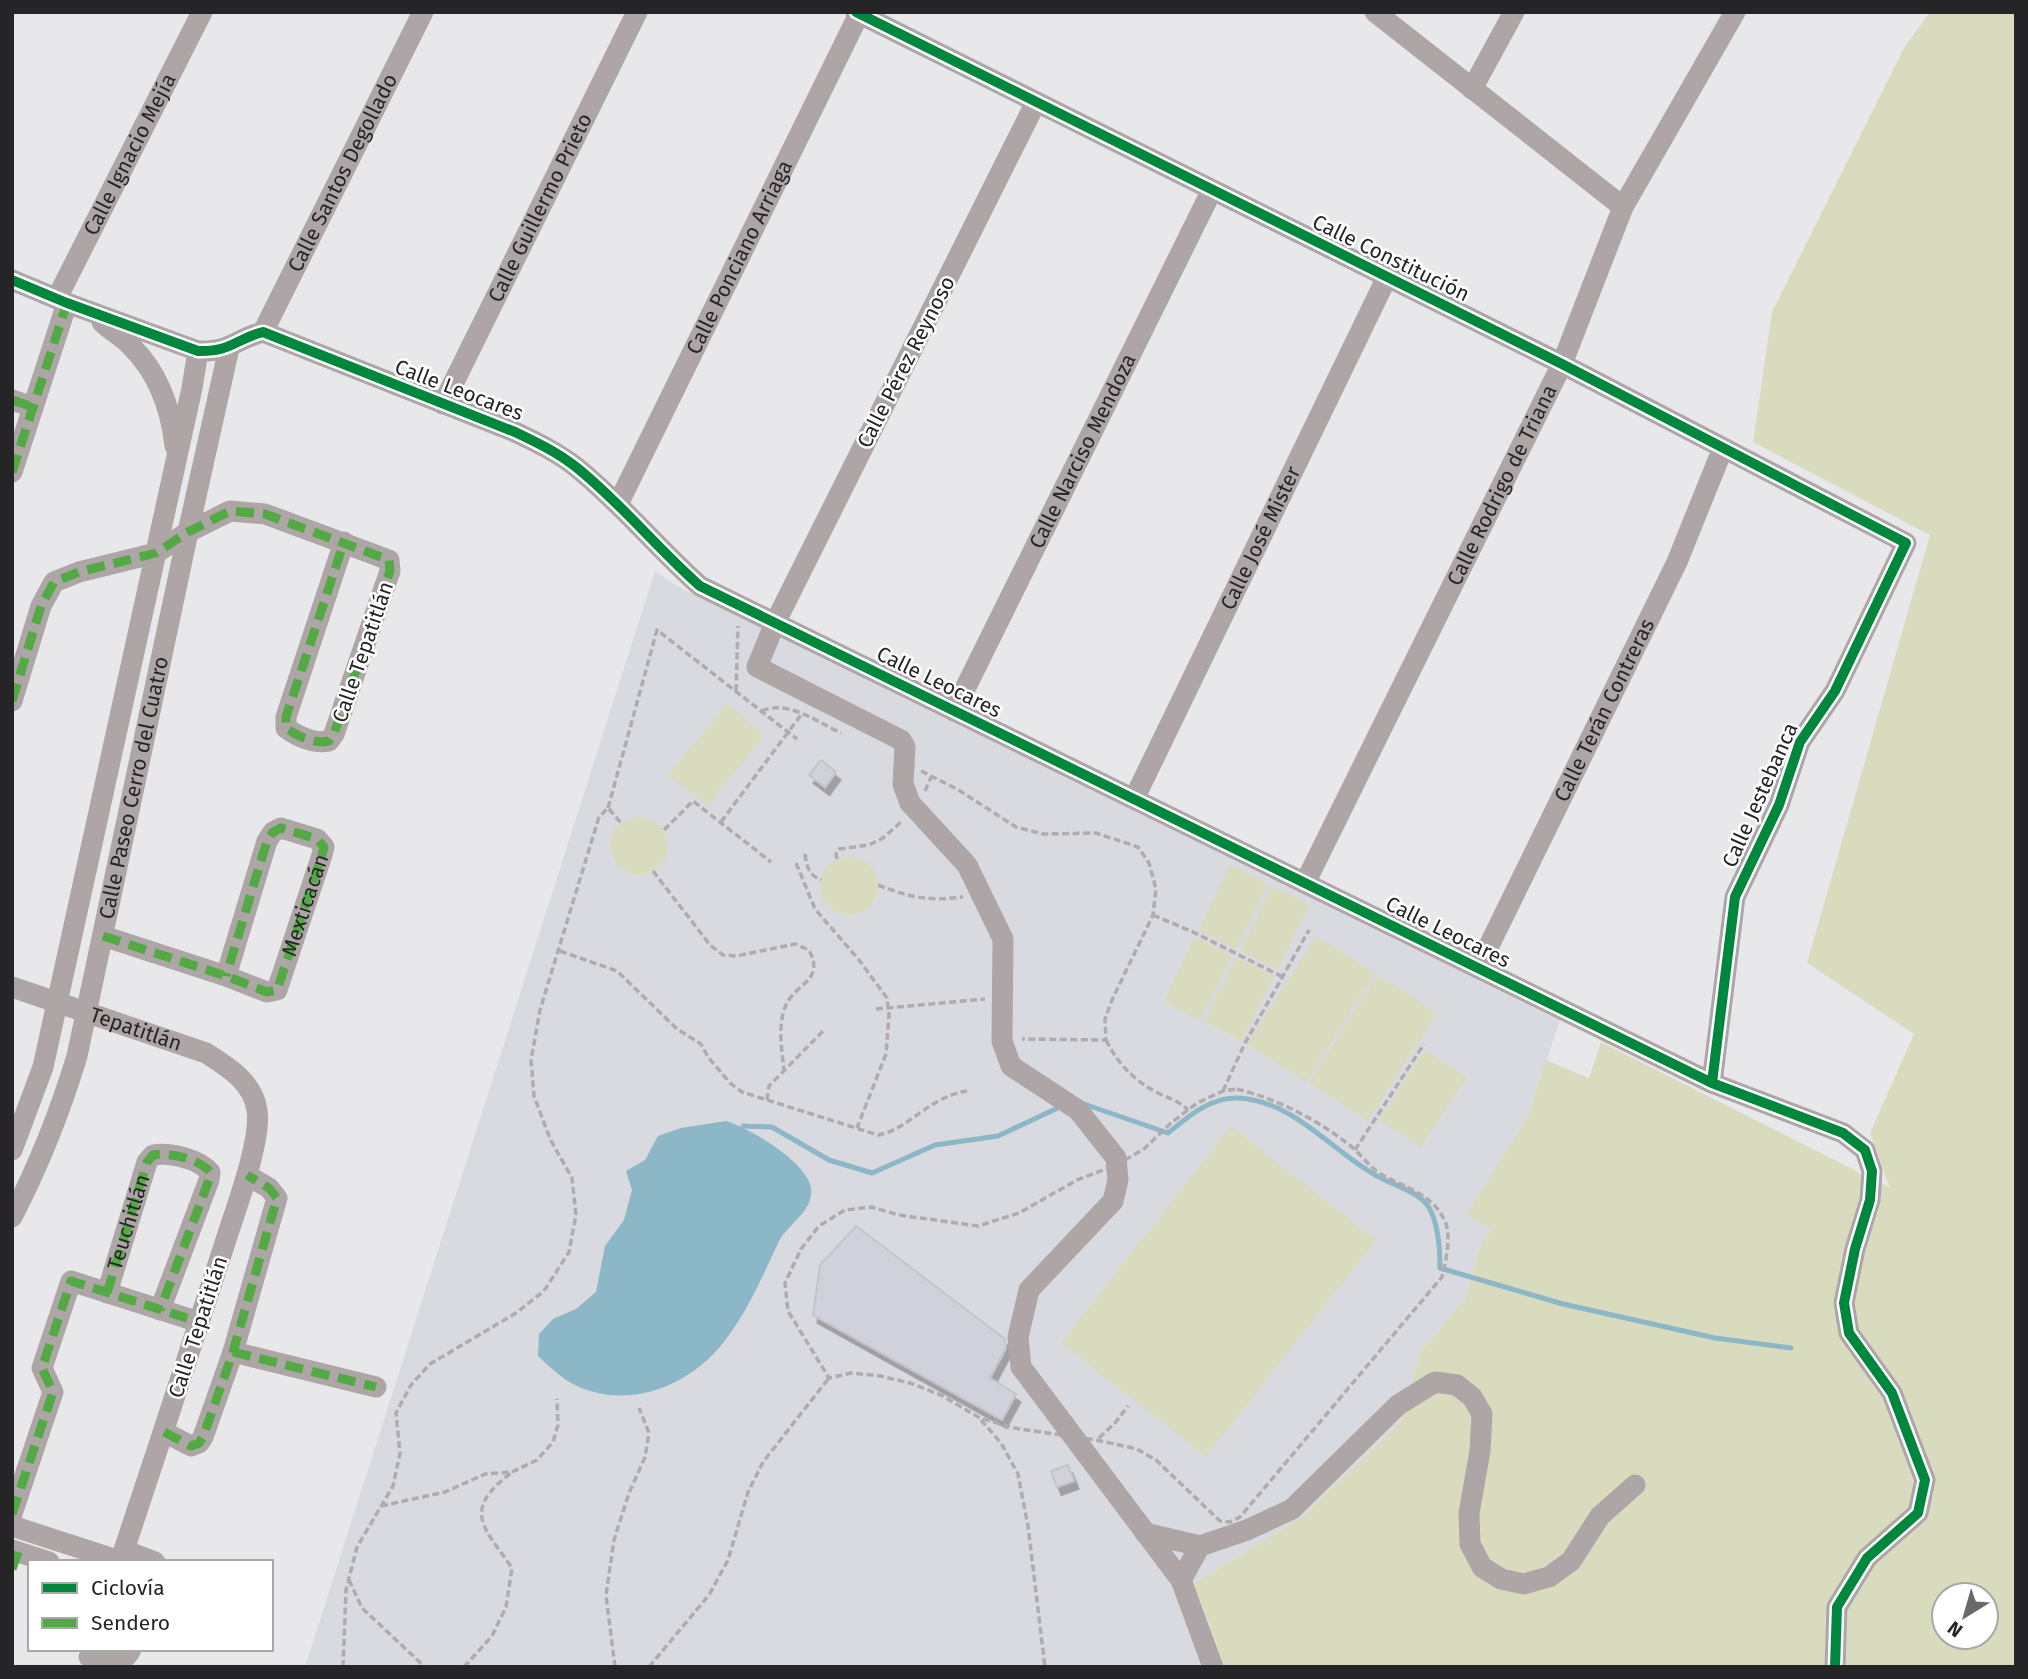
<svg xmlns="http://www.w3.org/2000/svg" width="2028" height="1679" viewBox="0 0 2028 1679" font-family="'Fira Sans',sans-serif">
	<defs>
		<filter id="shadow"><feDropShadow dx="4.5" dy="8" stdDeviation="0" flood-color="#0004"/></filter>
	</defs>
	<rect width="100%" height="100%" fill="#e8e8ea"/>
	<!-- built -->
	<path fill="#d9d9e0" d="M655,571L677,586L1560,1020L1527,1118L1467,1215L1494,1230L1481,1243L1465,1299L1420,1352L1402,1420L1303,1516L1192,1585L1225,1667H305Z"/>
	<!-- green -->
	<path fill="#d9dbbf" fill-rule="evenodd" d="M1930,12H2016V1667H1225L1201,1602L1192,1585L1303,1516L1402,1420L1420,1352L1465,1299L1481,1243L1493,1230L1466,1215L1527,1118L1546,1060L1589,1078L1601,1042L1890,1188L1870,1133L1914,1034L1807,963L1930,535L1753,442L1772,312L1904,48ZM1944,1595H1986V1637H1944Z
		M727,704L765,735L707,806L668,775Z
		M610 846a29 29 0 1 1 58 0a29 29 0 1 1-58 0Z
		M820 886a29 29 0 1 1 58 0a29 29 0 1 1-58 0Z
		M1230,865L1268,884L1236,949L1198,931Z
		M1272,886L1310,904L1277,970L1240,951Z
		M1316,936L1375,973L1306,1082L1247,1044Z
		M1195,937L1232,955L1200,1021L1163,1002Z
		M1236,957L1274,976L1242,1041L1204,1022Z
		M1378,975L1437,1013L1368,1121L1309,1083Z
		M1425,1050L1467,1077L1421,1147L1379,1120Z
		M1231,1126L1376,1240L1206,1457L1061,1343Z"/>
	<!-- water -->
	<path fill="#8bb7c6" d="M726,1121C750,1128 807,1162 811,1188C814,1211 789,1223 779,1241C764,1273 750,1306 729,1335C693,1387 623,1415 566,1380C556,1373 547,1364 538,1356L539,1334L553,1319L576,1309L596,1292L605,1246L624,1220L632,1190L626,1171L645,1160L658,1136L681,1128Z"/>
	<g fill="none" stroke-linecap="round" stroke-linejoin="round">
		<!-- stream -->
		<path stroke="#8bb7c6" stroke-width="5" d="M1081,1103L1168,1133C1188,1117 1210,1097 1238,1098C1295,1101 1331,1151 1377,1176C1391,1184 1419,1192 1428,1206C1439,1223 1440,1249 1440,1268L1563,1304L1715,1338L1791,1348
			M743,1126L772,1127L829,1160L872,1173L935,1145L998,1136L1062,1106"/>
	</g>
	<!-- building -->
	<path fill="#d0d1db" stroke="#c5c5c7" stroke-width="2" filter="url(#shadow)" d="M821,760L836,772L825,787L809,775Z
		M856,1226L1005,1339L1006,1348L990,1378L1016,1394L1002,1420L813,1315L820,1265Z
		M1068,1465L1074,1481L1057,1487L1051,1471Z"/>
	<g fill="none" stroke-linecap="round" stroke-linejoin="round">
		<!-- path -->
		<path stroke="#b0abac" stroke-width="3.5" stroke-dasharray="7 3.5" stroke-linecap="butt" d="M736,691L738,626
			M762,711C787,699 819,723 841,733
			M921,771L957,789L1016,827L1043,834L1096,833L1138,847L1149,863L1156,889L1153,915L1112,1000L1105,1019L1106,1040L1022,1039
			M925,791L931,777
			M608,808L657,630L797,739
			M721,822L801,715
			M664,830L693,801L771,862
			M805,854C807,867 808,874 821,880
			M837,859L836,854L839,849L869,845L883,838L901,822
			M796,863L815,909L859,960L887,998L889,1015L886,1054L857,1128
			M653,871L710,945L723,955L736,956L795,944L809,950C826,983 793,982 784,1010C778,1030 782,1051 784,1071
			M878,885C912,898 927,901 963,897
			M1153,915L1193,932L1283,977
			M560,951L617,971L677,1029L701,1044L708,1057L730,1083L742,1092L878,1135C910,1129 928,1097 967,1091
			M876,1009L985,999
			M1106,1040C1118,1064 1135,1082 1160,1094C1171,1099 1179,1101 1188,1110
			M1237,1089C1280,1100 1318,1120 1352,1147C1361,1155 1369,1166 1379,1173C1403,1187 1430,1192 1444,1219C1452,1234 1446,1261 1442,1277L1240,1517L1230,1522L1220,1521L1156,1460L1137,1449L1096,1440L1014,1428L980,1418L941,1395L910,1383L880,1376L851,1373L829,1378L788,1311L785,1283L801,1249L819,1226L845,1210L871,1207L899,1215L978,1226L1019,1213L1077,1180L1116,1165L1144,1149L1171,1123L1197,1103L1223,1091Z
			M1223,1091L1245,1043L1309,930
			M767,1100L769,1086L823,1031
			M1355,1150L1424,1044
			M981,1420L1001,1443L1018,1474L1028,1526L1045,1667
			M1099,1438L1115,1423L1128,1406
			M381,1506L445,1492L485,1474L512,1472L537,1460L553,1442L558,1425L557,1399
			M349,1580L362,1608L425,1667
			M343,1667L346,1590L357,1547L393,1486L400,1453L396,1413L411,1385L430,1364L516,1313L544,1291L569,1252L576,1215L572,1178L550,1139L534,1096L531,1060L540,1010L599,817L608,808L621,823
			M464,1667L492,1636L506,1607L512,1568C484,1527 461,1511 511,1473
			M615,1667L606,1595L614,1540L629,1493L645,1457L649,1433L639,1408
			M649,1667L709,1595L728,1560L748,1492L763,1462L829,1378"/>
		<!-- minor -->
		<g stroke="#aea6a6" stroke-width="21">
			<path d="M856,12L1562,364L1906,543L1835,691L1800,742L1779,805L1735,897L1712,1083"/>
			<path d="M1375,12L1623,207"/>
			<path d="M1472,89L1514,12"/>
			<path d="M1036,102L775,623L757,667L901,740L905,747L903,784L910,803L967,865L1003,939L1002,1041L1011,1066L1078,1110L1116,1158L1118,1180L1113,1201L1029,1290L1018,1337L1021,1367L1181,1580L1213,1667"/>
			<path d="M12,280L67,303L198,351C232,352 235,339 263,332L515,432C536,442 557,452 576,467C621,503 657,548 700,586L1712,1083L1843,1133L1865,1150L1872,1171L1870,1200L1855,1249L1844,1303L1849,1333L1892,1393L1925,1480L1918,1513L1867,1558L1837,1607L1835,1667"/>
			<path id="s1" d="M57,298L202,12"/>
			<path d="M102,322C111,331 123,337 132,347C159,374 171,410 175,446"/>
			<path id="s2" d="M263,332L423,12"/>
			<path d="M12,400L33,407"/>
			<path id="s3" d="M443,404L637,12"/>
			<path d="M12,472L67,303"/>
			<path id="s4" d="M618,504L860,12"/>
			<path d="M12,701L41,606L54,582L79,572L156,553L188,532L230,511L265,514L389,560L390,571L334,734L329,741C315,744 298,737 286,728V717L344,542"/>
			<path id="s5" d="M954,711L1212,190"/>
			<path id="s6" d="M1134,799L1387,277"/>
			<path id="s7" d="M1305,883L1562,364L1623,207L1735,12"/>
			<path id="s8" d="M103,936L226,976L267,992L277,990L322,855L324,847L317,839L281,828L273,832L267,841L226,976"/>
			<path id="s9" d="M1478,968L1677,562L1723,448"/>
			<path id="s10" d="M12,987L206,1053C228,1067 253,1082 257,1110C262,1142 233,1216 223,1249C189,1353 155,1458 120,1562"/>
			<path d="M12,1150L43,1067L192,388L198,351"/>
			<path id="s11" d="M12,1217C39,1165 60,1112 77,1056L188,532L229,348"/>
			<path id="s12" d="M107,1293L147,1162L153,1155C170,1152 199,1159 210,1172L209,1180L160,1310"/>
			<path d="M233,1352L376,1387"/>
			<path d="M164,1432L191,1446L199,1443L203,1437L233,1352L277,1198L269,1188L247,1175"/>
			<path d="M12,1514L53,1392L42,1368L71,1281L199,1322"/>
			<path d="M12,1526L120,1561L134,1554L155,1562"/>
			<path d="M1145,1533L1200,1546L1181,1580"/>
			<path d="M1200,1546L1247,1530L1292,1509L1398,1405L1435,1382L1457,1385L1472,1397L1482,1414L1480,1451L1469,1513L1470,1544L1482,1567L1501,1579L1524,1584L1549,1577L1571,1561L1600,1516L1635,1485"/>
			<path d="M12,1550L49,1562"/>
			<path d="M89,1657C105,1660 123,1668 131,1649"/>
		</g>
		<!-- quiet -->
		<path stroke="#53aa44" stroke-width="9" stroke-dasharray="18 9" stroke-linecap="butt" d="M12,400L33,407
			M12,472L67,303
			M12,701L41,606L54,582L79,572L156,553L188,532L230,511L265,514L389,560L390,571L334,734L329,741C315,744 298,737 286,728V717L344,542
			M103,936L226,976L267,992L277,990L322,855L324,847L317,839L281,828L273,832L267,841L226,976
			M107,1293L147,1162L153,1155C170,1152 199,1159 210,1172L209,1180L160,1310
			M233,1352L376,1387
			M164,1432L191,1446L199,1443L203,1437L233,1352L277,1198L269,1188L247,1175
			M12,1514L53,1392L42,1368L71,1281L199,1322
			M12,1569L18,1552"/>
		<defs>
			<path id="cycleway" d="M856,12L1562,364L1906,543L1835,691L1800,742L1779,805L1735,897L1712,1083
				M12,280L67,303L198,351C232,352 235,339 263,332L515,432C536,442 557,452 576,467C621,503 657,548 700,586L1712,1083L1843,1133L1865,1150L1872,1171L1870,1200L1855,1249L1844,1303L1849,1333L1892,1393L1925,1480L1918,1513L1867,1558L1837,1607L1835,1667"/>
		</defs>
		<!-- cycleway casing -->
		<use href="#cycleway" stroke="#fff" stroke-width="15"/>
		<!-- cycleway -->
		<use href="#cycleway" stroke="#00873e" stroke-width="10"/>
	</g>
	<g text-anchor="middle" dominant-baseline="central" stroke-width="5" stroke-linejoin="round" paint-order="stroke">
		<!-- street labels -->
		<g font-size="21" fill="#252527" stroke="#fff">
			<text stroke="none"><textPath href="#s1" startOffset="161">Calle Ignacio Mejía</textPath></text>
			<text stroke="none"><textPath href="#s2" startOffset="178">Calle Santos Degollado</textPath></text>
			<text stroke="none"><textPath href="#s3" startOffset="219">Calle Guillermo Prieto</textPath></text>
			<text stroke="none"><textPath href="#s4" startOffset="275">Calle Ponciano Arriaga</textPath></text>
			<text transform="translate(1391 258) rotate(26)">Calle Constitución</text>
			<text transform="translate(906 362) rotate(-63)">Calle Pérez Reynoso</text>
			<text transform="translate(459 390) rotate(21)">Calle Leocares</text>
			<text stroke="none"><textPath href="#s5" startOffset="290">Calle Narciso Mendoza</textPath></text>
			<text stroke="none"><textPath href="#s7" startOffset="444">Calle Rodrigo de Triana</textPath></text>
			<text stroke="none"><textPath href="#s6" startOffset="290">Calle José Mister</textPath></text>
			<text transform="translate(363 652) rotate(-71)">Calle Tepatitlán</text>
			<text transform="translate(939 682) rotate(26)">Calle Leocares</text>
			<text stroke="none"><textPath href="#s9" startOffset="287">Calle Terán Contreras</textPath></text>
			<text stroke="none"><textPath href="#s11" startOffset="448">Calle Paseo Cerro del Cuatro</textPath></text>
			<text transform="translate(1760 795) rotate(-66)">Calle Jestebanca</text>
			<text stroke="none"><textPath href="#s8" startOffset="273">Mexticacán</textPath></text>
			<text transform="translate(1448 932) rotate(26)">Calle Leocares</text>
			<text stroke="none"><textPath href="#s10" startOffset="131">Tepatitlán</textPath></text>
			<text stroke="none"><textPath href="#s12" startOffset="74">Teuchitlán</textPath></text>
			<text transform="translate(198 1327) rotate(-72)">Calle Tepatitlán</text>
		</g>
	</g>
	<!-- border -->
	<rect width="2028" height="1679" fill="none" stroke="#252527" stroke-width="28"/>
	<!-- legend -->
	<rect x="28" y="1560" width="245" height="91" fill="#ffffff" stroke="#a8a8a9" stroke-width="2"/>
	<rect x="42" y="1583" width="35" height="10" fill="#00873e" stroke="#a8a8a9" stroke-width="2"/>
	<text x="91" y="1595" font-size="21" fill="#252527">Ciclovía</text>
	<rect x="42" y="1618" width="35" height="10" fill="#53aa44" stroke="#a8a8a9" stroke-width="2"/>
	<text x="91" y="1630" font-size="21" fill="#252527">Sendero</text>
	<!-- north arrow -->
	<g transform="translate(1965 1616) rotate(217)"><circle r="33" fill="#ffffff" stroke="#a8a8a9" stroke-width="2"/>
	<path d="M0-5L12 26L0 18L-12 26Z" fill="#69696b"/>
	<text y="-10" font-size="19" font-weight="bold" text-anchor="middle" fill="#252527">N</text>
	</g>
</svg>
